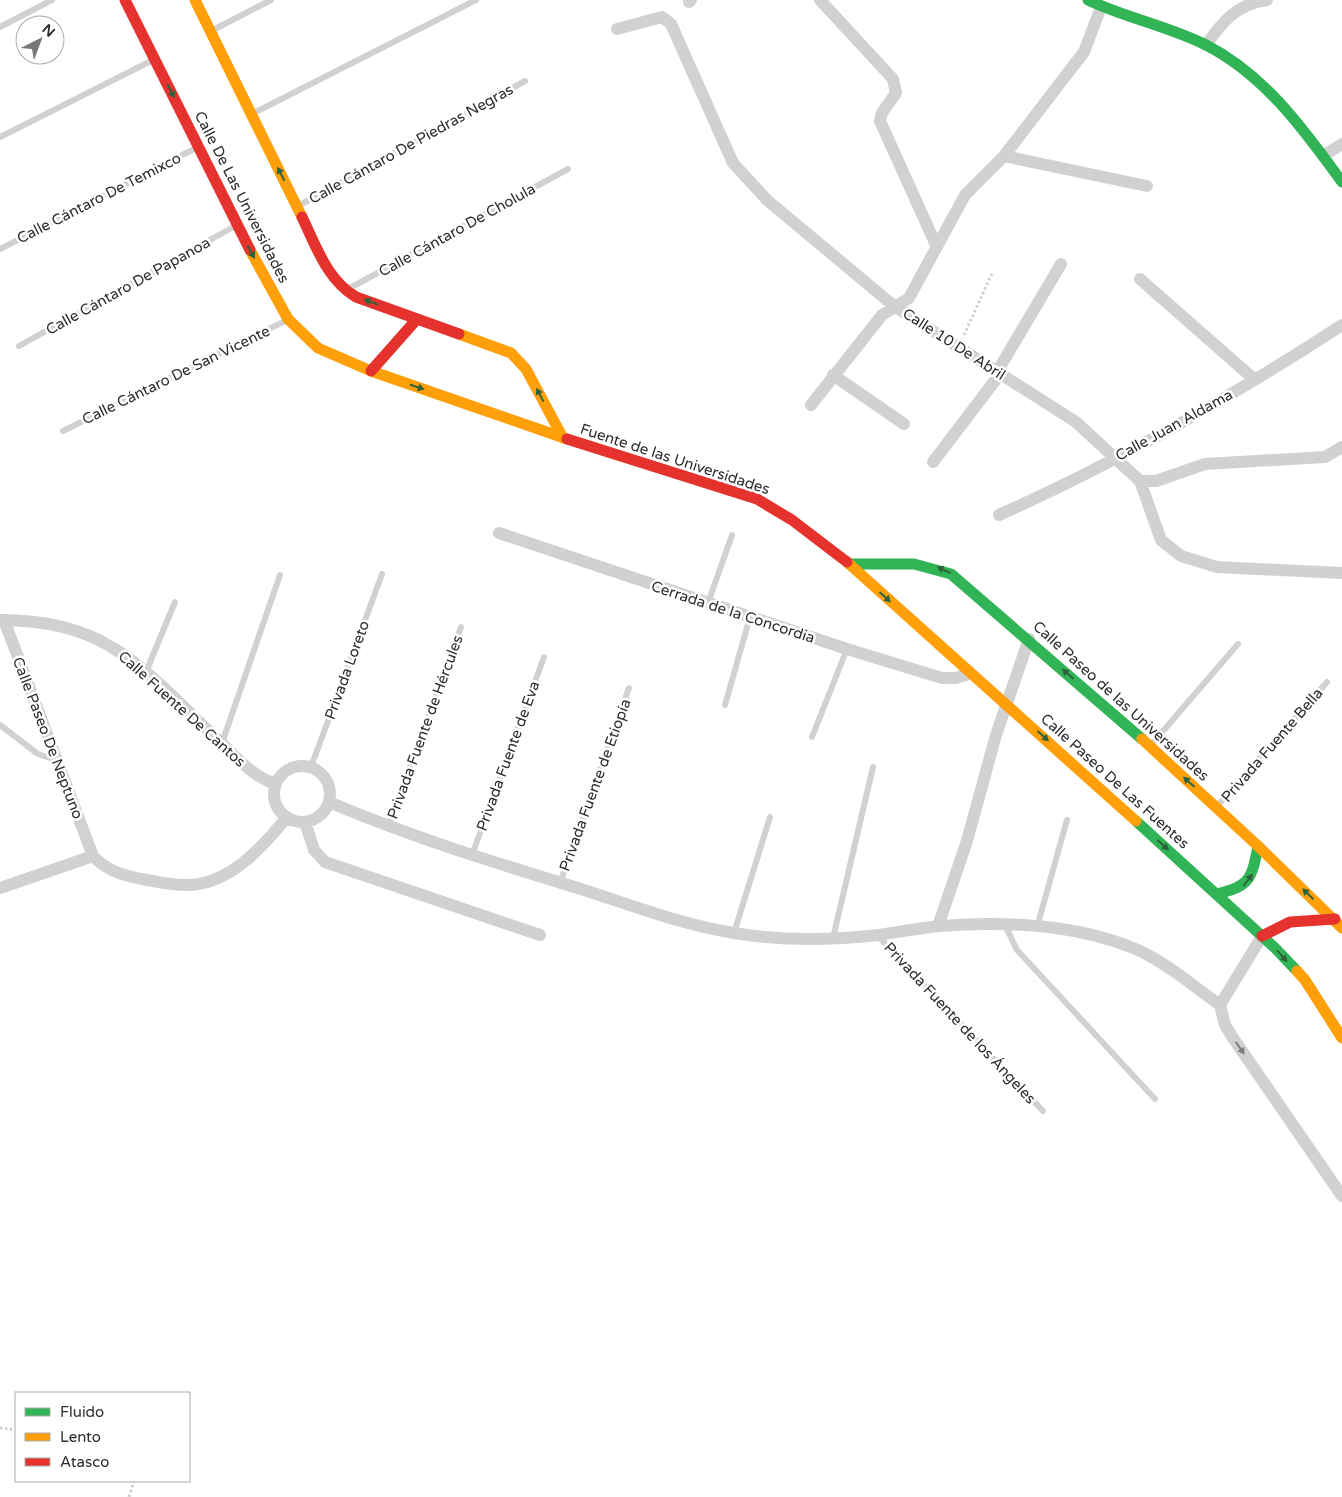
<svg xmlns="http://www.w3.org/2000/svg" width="1342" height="1497" viewBox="0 0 1342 1497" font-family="'Varela Round',sans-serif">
	<rect width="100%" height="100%" fill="#fff"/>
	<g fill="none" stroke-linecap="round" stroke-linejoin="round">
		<!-- path -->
		<path stroke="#d1d1d1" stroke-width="3" stroke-dasharray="2.5 2.5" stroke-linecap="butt" d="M964,335L993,271
			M0,1428L16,1430
			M129,1497L134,1481"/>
		<!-- lane -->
		<path stroke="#d1d1d1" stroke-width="6" d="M0,27L52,0
			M211,31L271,0
			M252,114L476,0
			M0,137L153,60
			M298,206L525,81
			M0,249L196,148
			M348,289L568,169
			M19,346L235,226
			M63,431L287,320
			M708,603L732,535
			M146,672L175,602
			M725,705L750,617
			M0,725L38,754L56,760
			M812,737L847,649
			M222,743L280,575
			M1151,745L1238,644
			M311,767L382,574
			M1217,806L1327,682
			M388,827L461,627
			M472,855L544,657
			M560,883L629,688
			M1005,925L1017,950L1155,1099
			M1037,927L1067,820
			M734,933L770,817
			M878,936L1043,1111
			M833,938L873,767"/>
		<!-- street -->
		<path stroke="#d1d1d1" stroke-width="12" d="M820,0L893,79L896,93L882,113L880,121L936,245
			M689,2L691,0
			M617,29L662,17L671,24L733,163L767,200L894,306L1076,422L1140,481L1161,540L1181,556L1217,567L1342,573
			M1206,45C1223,21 1237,4 1267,0
			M1004,156L1147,186
			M1323,156L1342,144
			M1140,279L1255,380
			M997,372L1061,264
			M833,375L904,424
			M811,405L882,315L909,298L965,195L1004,156L1084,52L1101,7
			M933,462L1000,374
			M1140,481H1156L1205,464L1325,457L1342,447
			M999,515C1118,462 1233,396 1342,325
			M499,533L847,649L942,678H956L969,674
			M0,620C38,620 80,627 113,648C150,670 187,711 219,741C236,756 252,777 276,784
			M4,620L93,856C108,872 125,876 147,880C159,882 172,885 185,885C228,886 262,848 287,817
			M274 794a28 28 0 1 1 56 0a28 28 0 1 1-56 0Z
			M329,802C411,837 496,863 581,889C631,905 682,925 734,933C781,941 832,940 879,935C899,932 919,928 940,926C1004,921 1077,924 1138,950C1168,964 1193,986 1220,1005
			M305,822L314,850L325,862L540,935
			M0,888L93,856
			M938,926L967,841L996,735L1029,639
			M1262,936L1220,1005L1225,1025L1233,1038L1342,1196"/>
		<!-- fast -->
		<path stroke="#30b455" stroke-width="11" d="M1088,0C1126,18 1168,26 1206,45C1265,75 1304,130 1342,182
			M849,564H914L951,574L1142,739
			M1136,821L1275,948L1297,971
			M1216,894C1250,887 1252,878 1258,846"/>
		<!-- slow -->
		<path stroke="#ff9f0a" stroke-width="11" d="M195,0L302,217
			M250,250L288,319L318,348L371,371L567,439
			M459,334L511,353L526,369L563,438
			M847,562L1136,821
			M1142,739L1258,846L1342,928
			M1297,971L1305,980L1342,1038"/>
		<!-- jam -->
		<path stroke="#e5322d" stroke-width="11" d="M125,0L250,250
			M302,217C316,246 327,280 356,297L459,334
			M371,371L417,319
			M567,439L757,499L792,520L847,562
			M1262,936L1290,922L1335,919"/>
	</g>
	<!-- one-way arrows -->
	<defs><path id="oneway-solid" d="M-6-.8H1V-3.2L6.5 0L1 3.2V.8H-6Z" transform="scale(1.25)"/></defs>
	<g fill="#2e623c">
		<use href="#oneway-solid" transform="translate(171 91) rotate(63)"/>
		<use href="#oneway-solid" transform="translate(281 174) rotate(-117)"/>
		<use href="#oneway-solid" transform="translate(251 252) rotate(61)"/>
		<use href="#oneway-solid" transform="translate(371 302) rotate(-161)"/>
		<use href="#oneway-solid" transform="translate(417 387) rotate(19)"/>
		<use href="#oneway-solid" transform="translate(540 395) rotate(-118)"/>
		<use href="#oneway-solid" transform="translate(944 570) rotate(-155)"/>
		<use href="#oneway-solid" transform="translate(885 597) rotate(42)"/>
		<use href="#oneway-solid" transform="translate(1068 674) rotate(-138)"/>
		<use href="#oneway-solid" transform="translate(1043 736) rotate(42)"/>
		<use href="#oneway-solid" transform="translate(1189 782) rotate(-138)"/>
		<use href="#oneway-solid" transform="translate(1163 845) rotate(42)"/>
		<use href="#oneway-solid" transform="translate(1248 880) rotate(-53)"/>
		<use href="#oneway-solid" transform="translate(1308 894) rotate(-136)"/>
		<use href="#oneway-solid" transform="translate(1282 956) rotate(48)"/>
	</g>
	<use fill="#7e7e7e" href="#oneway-solid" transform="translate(1240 1048) rotate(55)"/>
	<g text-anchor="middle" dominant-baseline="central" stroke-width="5" stroke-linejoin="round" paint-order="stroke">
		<!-- street labels -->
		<g font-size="15" fill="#2c2c2c" stroke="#fff">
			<text transform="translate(411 144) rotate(-29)">Calle Cántaro De Piedras Negras</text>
			<text transform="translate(242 197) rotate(63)">Calle De Las Universidades</text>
			<text transform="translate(99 198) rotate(-27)">Calle Cántaro De Temixco</text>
			<text transform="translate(457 230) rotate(-29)">Calle Cántaro De Cholula</text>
			<text transform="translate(128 286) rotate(-29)">Calle Cántaro De Papanoa</text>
			<text transform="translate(954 344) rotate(33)">Calle 10 De Abril</text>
			<text transform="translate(176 375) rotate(-26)">Calle Cántaro De San Vicente</text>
			<text transform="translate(1174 425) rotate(-29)">Calle Juan Aldama</text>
			<text transform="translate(675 459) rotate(18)">Fuente de las Universidades</text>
			<text transform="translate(733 612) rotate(18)">Cerrada de la Concordia</text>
			<text transform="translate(347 670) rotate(-70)">Privada Loreto</text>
			<text transform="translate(1121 701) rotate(42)">Calle Paseo de las Universidades</text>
			<text transform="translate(182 709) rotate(42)">Calle Fuente De Cantos</text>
			<text transform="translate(425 727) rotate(-70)">Privada Fuente de Hércules</text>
			<text transform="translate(48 738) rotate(69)">Calle Paseo De Neptuno</text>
			<text transform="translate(1272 745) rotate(-49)">Privada Fuente Bella</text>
			<text transform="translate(508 756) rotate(-70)">Privada Fuente de Eva</text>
			<text transform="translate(1115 781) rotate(42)">Calle Paseo De Las Fuentes</text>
			<text transform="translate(595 785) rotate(-70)">Privada Fuente de Etiopía</text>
			<text transform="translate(960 1023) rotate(47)">Privada Fuente de los Ángeles</text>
		</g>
	</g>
	<!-- legend -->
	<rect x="15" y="1392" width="175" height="90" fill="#ffffff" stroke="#ababab"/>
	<rect x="25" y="1408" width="25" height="8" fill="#30b455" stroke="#ababab"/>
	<text x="60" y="1417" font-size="15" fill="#2c2c2c">Fluido</text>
	<rect x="25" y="1433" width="25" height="8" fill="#ff9f0a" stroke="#ababab"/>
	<text x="60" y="1442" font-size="15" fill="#2c2c2c">Lento</text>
	<rect x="25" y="1458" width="25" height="8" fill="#e5322d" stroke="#ababab"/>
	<text x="60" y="1467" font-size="15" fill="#2c2c2c">Atasco</text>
	<!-- north arrow -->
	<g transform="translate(40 40) rotate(42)"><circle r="24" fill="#ffffff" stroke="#ababab"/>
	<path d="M0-4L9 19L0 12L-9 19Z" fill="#767676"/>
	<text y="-8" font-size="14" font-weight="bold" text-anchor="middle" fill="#2c2c2c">N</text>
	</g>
</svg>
